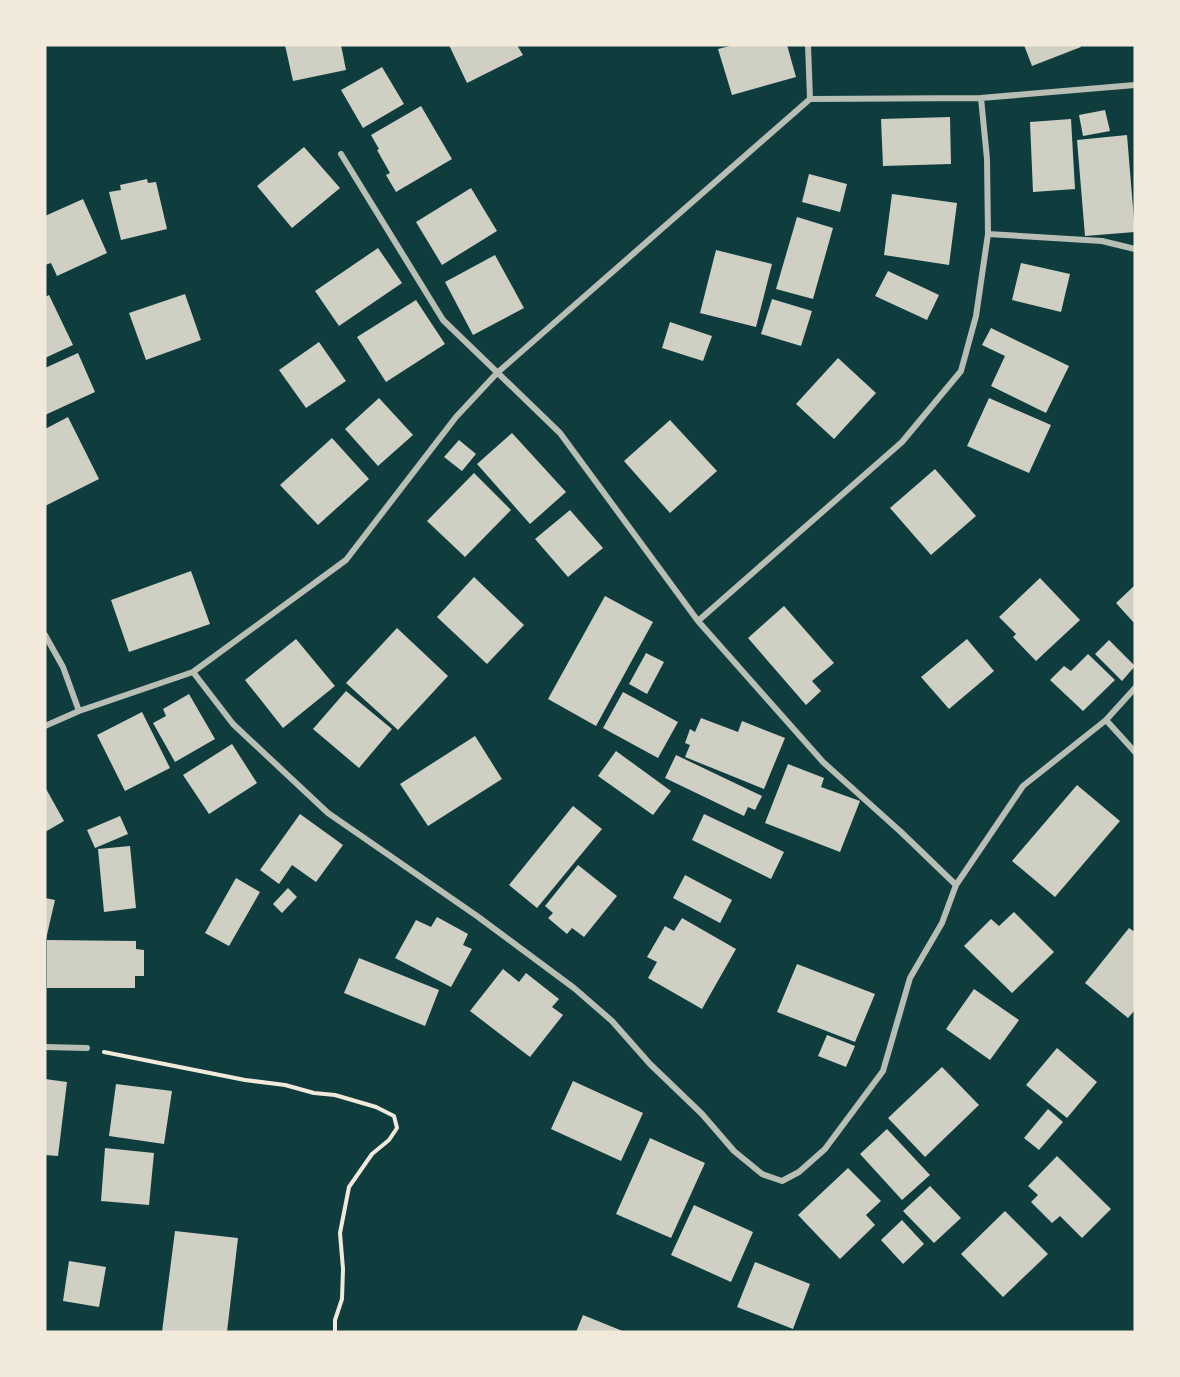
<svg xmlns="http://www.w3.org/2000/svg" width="1180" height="1377" viewBox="0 0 1180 1377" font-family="'Work Sans',sans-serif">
	<rect width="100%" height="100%" fill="#0f3d3e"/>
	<!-- building -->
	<path fill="#cfcfc3" d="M285,45H341L346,70L293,81Z
		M449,45H517L523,55L467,83Z
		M734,45H787L796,77L732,95L718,49Z
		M1024,45H1080L1081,47L1032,66Z
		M382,67L404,104L363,128L341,90Z
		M421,106L452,159L396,192L386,175L390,173L377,150L379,149L371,135Z
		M1105,110L1110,131L1083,136L1079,115Z
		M950,117L951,164L883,166L881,119Z
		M1071,119L1075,189L1033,192L1030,122Z
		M1127,135L1135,232L1085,236L1077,140Z
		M304,147L340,188L292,228L257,186Z
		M809,174L847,184L840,212L802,202Z
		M147,179L148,183L156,182L167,229L121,240L109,192L121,190L120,185Z
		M471,188L497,231L442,265L416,222Z
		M892,194L957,203L949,265L884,255Z
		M83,199L107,253L57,276L51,263L45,265V216Z
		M797,217L833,228L813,299L776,289Z
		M378,248L402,283L339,326L315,291Z
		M716,250L772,264L756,327L700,313Z
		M495,255L524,308L473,335L445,282Z
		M1021,263L1070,274L1061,312L1012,300Z
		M888,271L939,295L927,320L875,296Z
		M185,294L201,340L146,360L129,313Z
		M49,295L73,345L45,358V297Z
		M772,299L812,311L801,346L761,334Z
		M416,300L445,344L386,382L357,337Z
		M670,322L712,336L703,361L662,348Z
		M991,328L1069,366L1046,413L991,386L1005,356L982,345Z
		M319,342L346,381L306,408L279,370Z
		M78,353L95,392L45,415V368Z
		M838,358L876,393L834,439L796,404Z
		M379,398L413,435L378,466L345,429Z
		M989,398L1051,425L1029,473L967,446Z
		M68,417L99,479L45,506V429Z
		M670,420L717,471L670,513L624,461Z
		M512,433L566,492L530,524L477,464Z
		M332,438L369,479L318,525L280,485Z
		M459,440L476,454L462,471L444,457Z
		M935,469L976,516L931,555L890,508Z
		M474,473L511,510L465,557L427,521Z
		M570,510L603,548L568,577L535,539Z
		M191,571L210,624L129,652L111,600Z
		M474,577L524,625L487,664L437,617Z
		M1040,578L1080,620L1036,661L1013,637L1016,634L999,617Z
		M1135,585V624L1116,603Z
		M605,596L653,622L596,726L548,699Z
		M784,606L834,663L812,681L821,691L806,705L748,638Z
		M397,628L448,676L398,730L346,683Z
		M296,639L335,686L283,728L245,680Z
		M967,639L994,671L949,709L921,677Z
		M1109,640L1135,666L1122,681L1095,654Z
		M646,653L664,662L647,694L629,684Z
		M1088,654L1115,680L1083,711L1050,680L1064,666L1071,671Z
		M346,691L392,729L359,768L313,729Z
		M623,692L678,722L658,758L603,728Z
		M189,694L215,739L175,762L153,723L166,716L163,709Z
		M142,712L170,768L125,791L97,735Z
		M701,718L738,732L742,721L785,738L764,789L685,757L690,745L685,743L690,729L695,732Z
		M475,736L502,779L428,826L400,784Z
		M232,744L257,783L209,814L183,775Z
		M616,751L671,791L653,815L598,776Z
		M676,755L762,796L755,810L748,807L744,816L665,778Z
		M788,764L824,778L821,787L860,801L840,852L765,823Z
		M1077,785L1120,821L1055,897L1012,861Z
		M45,787L64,821L45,832Z
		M573,806L602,829L537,908L509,885Z
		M300,814L343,845L316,882L292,865L279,884L260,870Z
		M704,814L784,852L771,879L692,840Z
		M120,816L128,834L95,848L87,830Z
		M130,846L136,908L104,912L98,849Z
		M578,865L617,896L584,937L572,928L567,934L548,918L553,913L545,906Z
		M685,875L732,900L720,923L673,898Z
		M236,878L260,892L229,946L205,933Z
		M288,888L297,897L282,913L273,904Z
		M45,898L55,900L46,939H45Z
		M1014,912L1054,952L1012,993L964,946L991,919L999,926Z
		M437,917L468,934L463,945L472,949L451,987L395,958L416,920L431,927Z
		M682,918L736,949L702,1009L648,978L657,962L647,957L665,926L674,931Z
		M1129,928L1135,932V1010L1128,1018L1085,983Z
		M47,940L136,941V949L144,950V976H135V988H47Z
		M359,958L439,990L425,1026L344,993Z
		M797,964L875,994L855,1042L777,1012Z
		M503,969L519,982L526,973L559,999L552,1007L563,1015L530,1057L470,1011Z
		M974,989L1019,1020L990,1060L946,1029Z
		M827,1035L855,1046L846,1067L818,1056Z
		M1057,1048L1097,1082L1067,1118L1026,1085Z
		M942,1067L979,1105L925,1157L888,1118Z
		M45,1079L67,1082L58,1156L45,1155Z
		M573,1081L643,1113L621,1161L551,1129Z
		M116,1084L172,1091L164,1144L109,1136Z
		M1048,1109L1063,1122L1039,1150L1024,1138Z
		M887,1129L930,1175L902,1200L860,1154Z
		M650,1138L705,1163L671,1238L616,1214Z
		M105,1148L154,1153L149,1205L101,1201Z
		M1057,1156L1111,1209L1082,1238L1060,1216L1052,1223L1031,1202L1038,1195L1028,1186Z
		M848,1168L881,1201L866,1215L875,1225L840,1259L798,1215Z
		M930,1186L961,1218L934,1243L903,1211Z
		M694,1205L753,1232L731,1282L671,1255Z
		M1005,1211L1048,1254L1003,1297L961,1254Z
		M902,1220L924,1244L903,1264L881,1240Z
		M175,1231L238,1238L227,1332H162Z
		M69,1261L106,1267L99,1307L63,1301Z
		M755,1262L810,1284L793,1329L737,1307Z
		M583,1315L625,1332H576Z"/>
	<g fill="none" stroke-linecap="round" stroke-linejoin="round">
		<!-- path -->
		<path stroke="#f1e9da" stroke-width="4" d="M104,1052L245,1080L285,1085L314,1093L335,1095L376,1107L394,1116L397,1128L389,1140L372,1154L349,1187L340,1233L343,1269L342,1299L335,1320V1332"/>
		<!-- minor -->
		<path stroke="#b8beb3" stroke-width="6" d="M808,45L810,99
			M341,154L443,320L560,433L698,621L823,762L901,832L956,885
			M988,234L1102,241L1135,249
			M698,621L902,442L961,371L976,316L988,234L987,159L981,98
			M45,635L63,667L79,711
			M193,672L233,724L328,813L477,916L574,988L612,1021L650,1064L702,1114L734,1151L762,1174L782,1181L799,1172L825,1149L883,1071L910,978L942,923L956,885L1023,786L1106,720L1135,688
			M1106,720L1135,752
			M45,726L79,711L193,672L346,560L456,417L497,373L810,99L981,98L1135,85
			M45,1047L87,1048"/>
	</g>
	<!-- border -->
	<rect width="1180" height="1377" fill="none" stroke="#f1e9da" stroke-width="93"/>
</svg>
